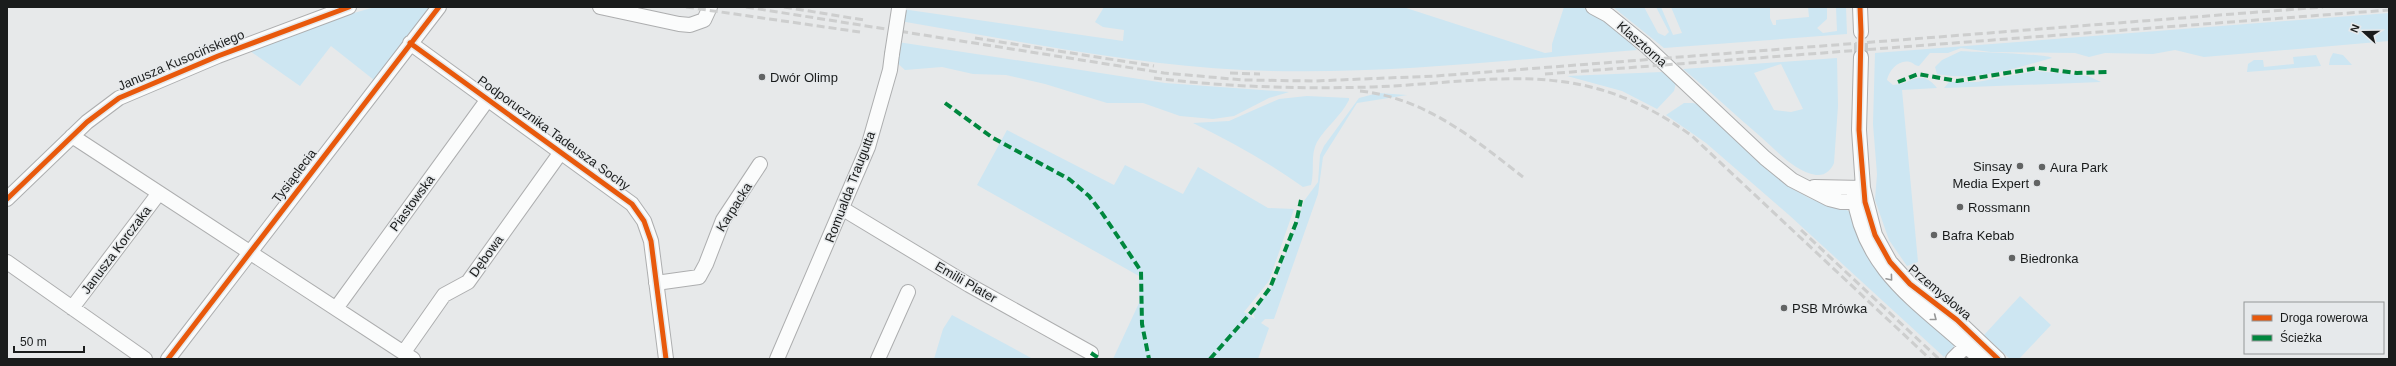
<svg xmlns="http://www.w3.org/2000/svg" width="2396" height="366" viewBox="0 0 2396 366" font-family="Helvetica,sans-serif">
	<rect width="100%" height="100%" fill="#e7e9ea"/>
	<!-- green -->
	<path fill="#cde6f2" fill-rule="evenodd" d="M375,7H430L374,80L331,46L300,86L250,51L308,26Z
		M1104,7H1403L1545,53L1552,52V44L1564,7H1582L1596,14L1634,43L1632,45L1637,50C1506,60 1374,76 1243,70C1128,64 1014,40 900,21L902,9L1123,41L1124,30L1103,27L1095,22Z
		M1613,7H1644L1658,33L1665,36L1669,32L1656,7H1661L1673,35L1682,33L1671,7H1770V18L1773,25H1776V20L1809,17L1808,7H1827V19L1817,28L1823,33L1837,31L1836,7H1846L1847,34L1664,48Z
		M2389,13V41L2204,57L2175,50L2153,54L2105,53L2089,57L2075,53L1991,52L1961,48L1948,53H1930L1919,66C1915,66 1914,63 1910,62C1899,59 1889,70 1887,80L1893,85C1911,85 1920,67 1937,88L1902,90L1918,262L1907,266L1889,240L1875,200L1877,174L1873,124L1875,53Z
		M898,42L1165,83L1289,92L1269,98L1234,116L1213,119L1180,116L1143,103H1107L1045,84L1006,75L973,74L942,67L905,70L895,61Z
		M1961,51C1973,52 2048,54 2052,58C2016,68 1975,82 1937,74L1935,67L1942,60Z
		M2333,53L2343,55L2352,65H2329L2330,59Z
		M2316,55L2321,66L2247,72L2248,64L2254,60H2263L2264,67L2294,64L2293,57Z
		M1837,58L1838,106L1834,163C1831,170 1825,176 1816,175C1794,171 1777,151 1761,137C1735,115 1710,91 1683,69ZM1781,64L1803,109L1791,112L1774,110L1754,73Z
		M2036,71L2088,76L2101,82L1944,88L1949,82H1977Z
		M1662,72L1676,83L1674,91L1657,109L1622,91L1567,76Z
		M1378,93L1407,95L1357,103L1323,157L1318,194L1274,319H1265L1261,323L1269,328L1258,359H1113L1139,303V276L977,185L1007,130L1114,185L1125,165L1183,194L1198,167L1268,208L1294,209L1269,281L1244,312L1255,319L1253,313L1275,282L1304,201L1318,182L1320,155L1324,146L1359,98Z
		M1307,96L1349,98V100C1341,116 1326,127 1317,142C1310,155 1315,170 1311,185L1303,187C1268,162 1232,142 1193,123L1229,121L1279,99Z
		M1684,103H1693L1700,105L1791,188L1811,199L1849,211L1952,338L1954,347L1944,357L1789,215L1706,143L1666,115Z
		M2020,296L2051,325L2019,359H2010L1984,335Z
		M952,315L1033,359H934L943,329Z"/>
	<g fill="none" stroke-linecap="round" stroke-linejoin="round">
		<!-- minor-tunnel -->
		<path stroke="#c8cacb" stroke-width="14" stroke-dasharray="14 7" stroke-linecap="butt" d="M1861,57V32"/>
		<defs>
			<path id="minor" d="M600,7L679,24L690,25L704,20L710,7
				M1593,7L1608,15L1645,45L1765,158L1792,180L1829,199L1841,202H1865
				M1860,7L1861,32
				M410,43L632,204L644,221L651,241L666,359
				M1861,57L1859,130L1863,188L1875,235L1890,262L1910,284L1957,320L1998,359
				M72,136L413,359
				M1814,187L1863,188
				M1854,194C1863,275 1928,308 1980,359
				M7,199L87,122L119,98L218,56L349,7
				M843,209L969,285L1091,353
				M7,262L145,359
				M656,283L699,277L706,264L723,220L760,164
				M337,307L488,99
				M72,308L159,193
				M404,352L444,295L468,282L561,152
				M168,359L439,7
				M777,359L868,147L890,70L892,54
				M878,359L908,292
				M1953,359L1972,340"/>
		</defs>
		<!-- minor casing -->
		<use href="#minor" stroke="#adaeaf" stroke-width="16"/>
		<!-- minor -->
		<use href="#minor" stroke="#fbfcfc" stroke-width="14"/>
		<!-- rail -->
		<path stroke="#cdcece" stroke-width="3" stroke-dasharray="8 4" stroke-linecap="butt" d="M686,7L860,32
			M746,7L1164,73L1244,80L1314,81L1436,76L2323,7
			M784,7L864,20
			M975,38L1154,66
			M1230,73L1260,74
			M1545,74L2389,10
			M1154,78C1226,87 1299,89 1372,87C1497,82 1581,55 1692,136L1930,359
			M1360,91C1425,98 1473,138 1523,177
			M1801,230L1939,359"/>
		<defs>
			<path id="minor-bridge" d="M892,54L899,9"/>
		</defs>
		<!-- minor-bridge casing -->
		<use href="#minor-bridge" stroke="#adaeaf" stroke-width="16" stroke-linecap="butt"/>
		<!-- minor-bridge -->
		<use href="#minor-bridge" stroke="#fbfcfc" stroke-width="14"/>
		<!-- quiet -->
		<path stroke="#00873e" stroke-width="4" stroke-dasharray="8 4" stroke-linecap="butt" d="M1898,82L1918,74L1957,81L2038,68L2077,73L2110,72
			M945,103L993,138L1069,179L1089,196L1102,213L1141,271L1142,324L1149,359
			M1091,353L1100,359
			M1210,359L1254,309L1270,288L1296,223L1301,200"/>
		<defs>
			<path id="cycleway" d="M1860,7L1861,32L1859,130L1865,202L1875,235L1890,262L1910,284L1957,320L1998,359
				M410,43L632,204L644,221L651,241L666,359
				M7,199L87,122L119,98L218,56L349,7
				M168,359L439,7"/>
		</defs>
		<!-- cycleway casing -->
		<use href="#cycleway" stroke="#e6e9eb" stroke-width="8"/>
		<!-- cycleway -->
		<use href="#cycleway" stroke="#e8590c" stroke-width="5"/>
	</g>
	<!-- one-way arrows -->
	<defs><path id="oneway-chevron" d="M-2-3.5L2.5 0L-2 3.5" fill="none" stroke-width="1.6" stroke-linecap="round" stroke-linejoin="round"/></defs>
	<g stroke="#969797">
		<use href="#oneway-chevron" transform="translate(1890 278) rotate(50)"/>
		<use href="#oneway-chevron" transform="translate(1934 318) rotate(38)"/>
	</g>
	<!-- markers -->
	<g fill="#626464" stroke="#e6e9eb" stroke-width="1.5">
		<circle cx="762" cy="77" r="4"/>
		<circle cx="2020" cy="166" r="4"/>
		<circle cx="2042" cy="167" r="4"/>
		<circle cx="2037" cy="183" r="4"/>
		<circle cx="1960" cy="207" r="4"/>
		<circle cx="1934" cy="235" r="4"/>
		<circle cx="2012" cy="258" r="4"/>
		<circle cx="1784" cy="308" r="4"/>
	</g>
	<g text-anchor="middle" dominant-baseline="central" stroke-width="3" stroke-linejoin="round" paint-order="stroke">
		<!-- street labels -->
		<g font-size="13" fill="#1a1c1c" stroke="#e6e9eb">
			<text transform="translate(1642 44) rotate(41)">Klasztorna</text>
			<text transform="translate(181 60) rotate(-23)">Janusza Kusocińskiego</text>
			<text transform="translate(554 133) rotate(36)">Podporucznika Tadeusza Sochy</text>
			<text transform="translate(294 176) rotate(-53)">Tysiąclecia</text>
			<text transform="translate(850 187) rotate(-69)">Romualda Traugutta</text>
			<text transform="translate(412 203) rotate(-54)">Piastowska</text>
			<text transform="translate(734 207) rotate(-58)">Karpacka</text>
			<text transform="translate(116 250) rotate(-53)">Janusza Korczaka</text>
			<text transform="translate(486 256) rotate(-54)">Dębowa</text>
			<text transform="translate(966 282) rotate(30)">Emilii Plater</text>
			<text transform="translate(1940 292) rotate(40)">Przemysłowa</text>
		</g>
		<!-- poi labels -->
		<g font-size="13" fill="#1a1c1c" stroke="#e6e9eb" text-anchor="start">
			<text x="770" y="77">Dwór Olimp</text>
			<text x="2012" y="166" text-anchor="end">Sinsay</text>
			<text x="2050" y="167">Aura Park</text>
			<text x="2029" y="183" text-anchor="end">Media Expert</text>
			<text x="1968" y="207">Rossmann</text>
			<text x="1942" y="235">Bafra Kebab</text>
			<text x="2020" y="258">Biedronka</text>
			<text x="1792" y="308">PSB Mrówka</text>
		</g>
	</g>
	<!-- border -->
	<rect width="2396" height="366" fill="none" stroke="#1a1c1c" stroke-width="16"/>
	<!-- legend -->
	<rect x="2244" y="302" width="140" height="52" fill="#e6e9eb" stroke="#949798"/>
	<rect x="2252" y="315" width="20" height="6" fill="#e8590c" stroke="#949798"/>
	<text x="2280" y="322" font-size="12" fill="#1a1c1c">Droga rowerowa</text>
	<rect x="2252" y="335" width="20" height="6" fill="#00873e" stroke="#949798"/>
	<text x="2280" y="342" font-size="12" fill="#1a1c1c">Ścieżka</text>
	<!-- north arrow -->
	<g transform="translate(2364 32) rotate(291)" stroke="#e6e9eb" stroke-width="3" paint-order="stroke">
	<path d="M0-3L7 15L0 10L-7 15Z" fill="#1a1c1c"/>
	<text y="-6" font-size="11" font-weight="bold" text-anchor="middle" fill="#1a1c1c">N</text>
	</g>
	<!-- scale -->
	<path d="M14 346v6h70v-6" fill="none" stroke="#1a1c1c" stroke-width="2"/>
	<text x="20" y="346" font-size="12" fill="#1a1c1c" stroke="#e6e9eb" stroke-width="3" paint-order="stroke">50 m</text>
</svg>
